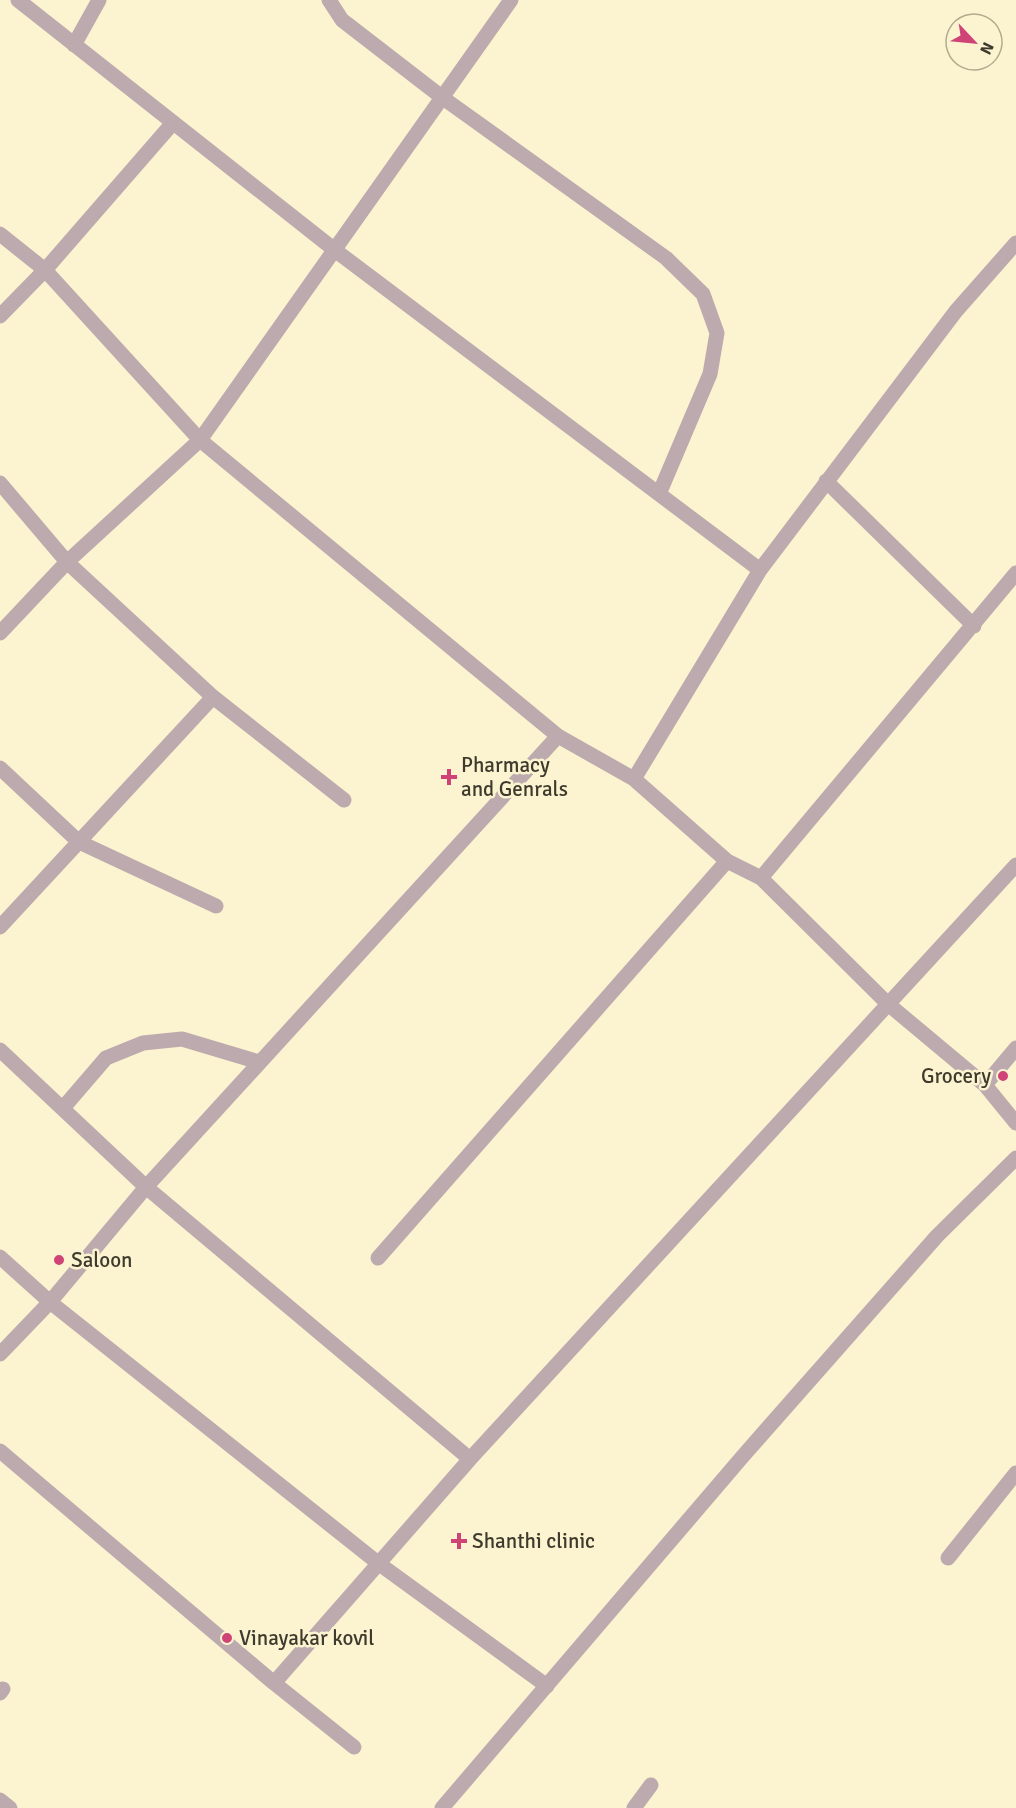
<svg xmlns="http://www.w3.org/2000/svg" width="1016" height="1808" viewBox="0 0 1016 1808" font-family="Signika,sans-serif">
	<rect width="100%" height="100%" fill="#fcf4d0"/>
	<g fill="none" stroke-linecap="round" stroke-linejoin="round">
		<!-- lane -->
		<path stroke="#bcaaae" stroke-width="15" d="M0,1800L10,1808"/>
		<!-- street -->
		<path stroke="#bcaaae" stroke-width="15" d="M18,0L336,251L760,570
			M329,0L342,20L443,98L666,258L703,294L717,333L710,374L659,494
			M74,45L99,0
			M0,234L45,270L200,440L558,736L634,779L727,861L761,878L888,1004L985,1085L1016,1123
			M0,316L45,270L172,124
			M826,481L974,626
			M0,483L67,562L213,697L344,800
			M0,633L67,562L200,440L511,0
			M0,768L79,842L216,906
			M634,779L760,570L956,311L1016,243
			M761,878L1016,573
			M0,927L213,697
			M0,1050L146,1187L470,1459
			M985,1085L1016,1048
			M63,1108L106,1058L143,1043L182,1039L259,1062
			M0,1257L50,1302L378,1563L547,1686
			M378,1258L727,861
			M0,1354L50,1302L146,1187L558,736
			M0,1451L274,1683L354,1747
			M948,1558L1016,1473
			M274,1683L470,1459L1016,865
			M0,1693L3,1689
			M442,1808L743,1456L937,1236L1016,1158
			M634,1808L651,1785"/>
	</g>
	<!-- markers -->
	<g fill="#cf4376" stroke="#fcf4d0" stroke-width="2">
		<path d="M446 768h6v6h6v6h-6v6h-6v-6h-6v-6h6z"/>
		<circle cx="1003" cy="1076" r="6"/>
		<circle cx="59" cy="1260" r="6"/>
		<path d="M456 1532h6v6h6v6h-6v6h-6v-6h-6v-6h6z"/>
		<circle cx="227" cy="1638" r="6"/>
	</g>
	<g text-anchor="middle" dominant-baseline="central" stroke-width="5" stroke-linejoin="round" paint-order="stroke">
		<!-- poi labels -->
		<g font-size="21" fill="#3e3a2d" stroke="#fcf4d0" text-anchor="start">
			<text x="461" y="765">Pharmacy<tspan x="461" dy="24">and Genrals</tspan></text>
			<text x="991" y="1076" text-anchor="end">Grocery</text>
			<text x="71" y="1260">Saloon</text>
			<text x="472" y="1541">Shanthi clinic</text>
			<text x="239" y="1638">Vinayakar kovil</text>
		</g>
	</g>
	<!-- north arrow -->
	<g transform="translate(974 42) rotate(116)"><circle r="28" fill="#fcf4d0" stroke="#b0aa8f" stroke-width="1.5"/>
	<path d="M0-4.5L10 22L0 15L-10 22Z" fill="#cf4376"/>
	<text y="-9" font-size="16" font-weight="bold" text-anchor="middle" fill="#3e3a2d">N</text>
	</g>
</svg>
